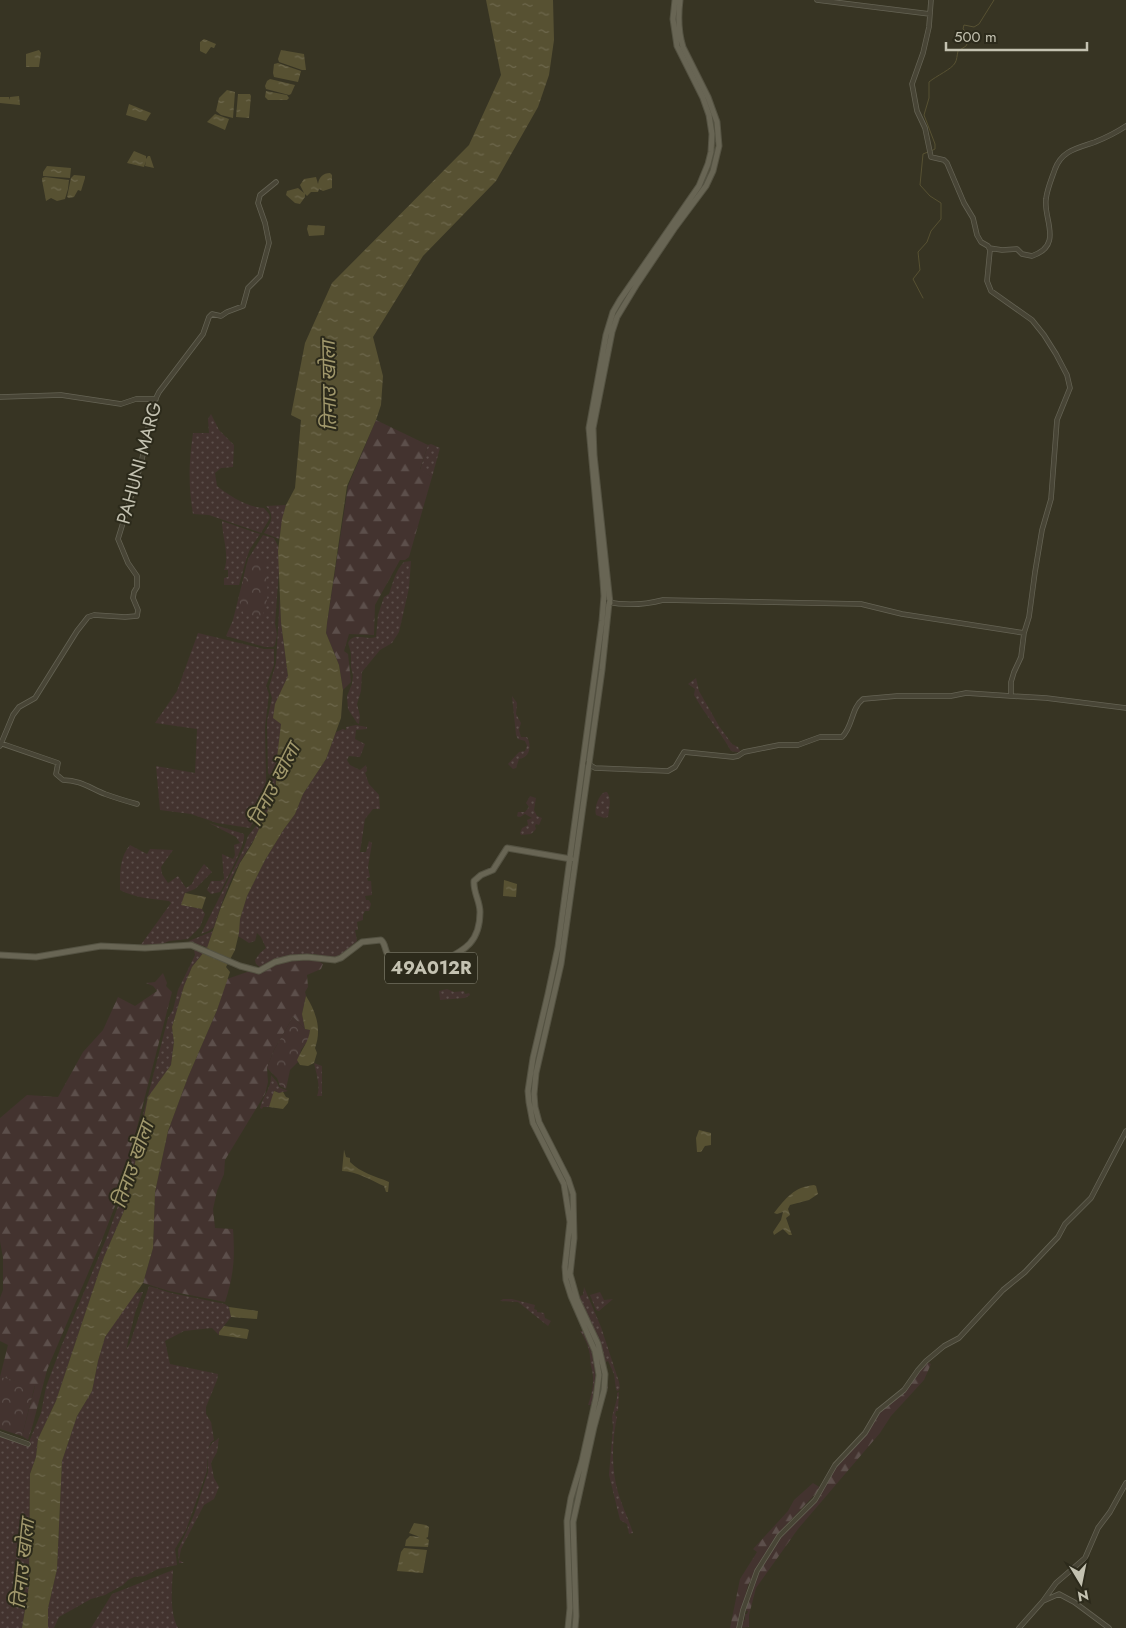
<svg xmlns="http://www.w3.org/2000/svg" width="1126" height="1628" viewBox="0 0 1126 1628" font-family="Jost,'Noto Sans Devanagari',sans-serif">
	<defs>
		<pattern id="grass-dots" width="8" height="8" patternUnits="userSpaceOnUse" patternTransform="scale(1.25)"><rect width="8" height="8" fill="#43332f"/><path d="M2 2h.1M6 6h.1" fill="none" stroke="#5c4f4b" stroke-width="1.8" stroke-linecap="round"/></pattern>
		<pattern id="forest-firs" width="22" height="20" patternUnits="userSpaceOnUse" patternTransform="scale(1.25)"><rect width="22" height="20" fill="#43332f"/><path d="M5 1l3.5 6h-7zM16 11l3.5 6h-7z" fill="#5c4f4b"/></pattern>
		<pattern id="park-crowns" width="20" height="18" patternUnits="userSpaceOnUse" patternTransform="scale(1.25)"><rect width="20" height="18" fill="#43332f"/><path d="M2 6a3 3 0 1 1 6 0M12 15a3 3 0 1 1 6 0" fill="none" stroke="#5c4f4b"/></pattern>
		<pattern id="water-ripples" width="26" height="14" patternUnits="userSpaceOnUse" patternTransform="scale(1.25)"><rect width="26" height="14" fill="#575132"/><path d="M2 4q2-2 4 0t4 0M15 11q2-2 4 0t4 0" fill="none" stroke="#6e684d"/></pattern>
	</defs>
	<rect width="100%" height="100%" fill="#373423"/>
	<!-- grass -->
	<path fill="url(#grass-dots)" d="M211,414L219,430L234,445L233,467L221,468L215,473L217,486C231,497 247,507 264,508L269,514L270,518L261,533L209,515L193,514C188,484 189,463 193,433H209L208,419Z
		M431,444L440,448L432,477L420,470L428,445Z
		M286,505L279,539L264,533C270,524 276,516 266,506Z
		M222,521L260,534L250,549L246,560L239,585H224V578L228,577V570H224C230,556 222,536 222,521Z
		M263,535L274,538L279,548V570L275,624L277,634L275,645L273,647H265L226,636L233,620L248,559Z
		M411,561L409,588L399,632L392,643L380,650L362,672L361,691L357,704L360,716L359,724L357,723L348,709L347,696L352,684L353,675L351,667V653L348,643C354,631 365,641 376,637L378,615L384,597L389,594C393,583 395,571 404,562Z
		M280,594L281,622L288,676L283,690L281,724L276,773L271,776L268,773L267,721L272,698L269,687L276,663Z
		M198,633L264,649H274V665L266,686L269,694L265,727L266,781L261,807L250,828L217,823L191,814L160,810L156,766L195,773L197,729L155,723L177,691Z
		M696,678L699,691L719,726L732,744L738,747L741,753L731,751C720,731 705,715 694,695L695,689L688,684Z
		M512,696L517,703L516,714L521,723L519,730L521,737H527C532,745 530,758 519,759L516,768L513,769L508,764L519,752L525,751L527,746L525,741L518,739L516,735Z
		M356,725L367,727V729L356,730L355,739L365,744L360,757L349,756L347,760L350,765L360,770L366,765L367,771L365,773L369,784L379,795L380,809H373L365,819L360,852H366L369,841L372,843L368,867L370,877L367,878L368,881H371L372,895L365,896L366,900H369L371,904L369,911H365L363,915V920L357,922L358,930H355L357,941L338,957L333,959L324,957L315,954L286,956L272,961L262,969L256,964L255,960L260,953L266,948L261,937L257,933L255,941L249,943L238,936L240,919L247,896L265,860L284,829L295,814L303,794L326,759L336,732L343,729L346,730V727Z
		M276,774C276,807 257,835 240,862C229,881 221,905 214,927L209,931L201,934L244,848L248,836L259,822L263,813L268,793L269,780Z
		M605,792H607C612,800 609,808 608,817L604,818L596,815C594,809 598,795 605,792Z
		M530,796L536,798L534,810L537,816L542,818L539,825L536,824L535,826L536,829L531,834L521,835L520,833L522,828L528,825L527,820L532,818L525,814L520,817L517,816L518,812H525L529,807L526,803Z
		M209,823L244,834C246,844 227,878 222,889L220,892L211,894L207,890L211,881H220L224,879L222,854L233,859L235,855L234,845L240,843L236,837Z
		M130,845L147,854L150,849L173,850L161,867L162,874L168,883L178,876L186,888L192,884L195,877L204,864L212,872L195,889L185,893L182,905L202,909L205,914L200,927L188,939L169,941L160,945L140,946L171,903L169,901C153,899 135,898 120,890C120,874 119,858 130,845Z
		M213,931L207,948L204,946L191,944L189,941Z
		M186,946H189L204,952L192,967L184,986L172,1027L174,1042L171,1065L148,1098L127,1204L104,1257L56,1401L38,1439L36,1457L30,1474L29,1586L22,1628H0V1434L28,1444L26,1449L41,1413L46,1387L61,1347L107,1237L123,1192L168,1018L173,1010L178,990L195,955L194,949Z
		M447,989L454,992L464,991L465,994L469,993L470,995L465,998L440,1000L439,991Z
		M314,1063L322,1066V1096H317C321,1086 316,1073 314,1063Z
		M271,1075L277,1082L279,1087L288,1091L279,1093L275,1091L269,1107H263L262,1109L260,1108C263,1095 271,1090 271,1075Z
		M149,1286L171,1293L225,1304L229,1307L231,1317L219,1332V1335L212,1328L184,1331L165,1341L170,1364L218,1374L217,1380L206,1407V1414L211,1422L214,1440L211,1442L208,1450L212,1443L219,1438L217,1452L211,1463L214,1478L219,1487L214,1499L204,1505L181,1549L179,1560L184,1563H179L178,1550L194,1515L208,1472V1453L207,1471L186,1530L175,1549L177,1565L158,1569L144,1576L134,1577L128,1580L123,1585L105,1595L91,1599L59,1617L54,1628H48V1608L57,1569L62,1461L77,1416L92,1391L98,1361L105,1337L135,1293L143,1292L135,1313L126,1350L130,1343Z
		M584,1287L601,1327L619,1382L620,1388L618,1391L616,1390L614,1374L608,1361L606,1362L608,1388L606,1390L599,1389V1370L573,1295L578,1297L583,1295Z
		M600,1292L604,1300L613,1299L599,1311L596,1310L590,1295Z
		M503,1299H512L535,1305L534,1309L537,1310V1312L544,1313L545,1318L551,1321L548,1326L518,1302L500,1301Z
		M580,1331H584C595,1355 599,1379 591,1405H588C593,1392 595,1379 591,1366C590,1362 591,1361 590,1358C590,1349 585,1338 580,1331Z
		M619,1392L618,1411H616L615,1415L617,1417C612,1440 611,1469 618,1492C622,1506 629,1520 633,1533L629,1534L627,1524L620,1520L609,1475L613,1426L612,1417L617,1398V1393Z
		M173,1570C172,1587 169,1612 178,1628H91L112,1594Z"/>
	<!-- forest -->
	<path fill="url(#forest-firs)" d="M376,420L428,445L420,469L432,477L409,557L405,560H400L375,605L374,635L349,634L344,651L348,654L351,682L343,690L339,665L326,633L327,623L348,486Z
		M316,959L323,964L321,969L307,975L308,987L305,992L306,996L302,1014L305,1029L293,1017L274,1050L267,1068L268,1082L265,1094L225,1160L224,1174L217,1191L213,1209L215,1228L233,1229C235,1257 234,1275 225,1302L169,1291L143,1283L153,1248L155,1192L168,1131L188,1077L217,1010L227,979L250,971L268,967L286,960Z
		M163,973L167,983L166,986L172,992L120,1193L100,1245L47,1370L33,1424L28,1440L22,1436L35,1386L0,1377L8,1345L0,1341V1298L3,1290V1258L0,1241V1118L27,1095L58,1097L83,1052L103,1030L118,997L135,1006L157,991L153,986L146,983L155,982Z
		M926,1361L931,1364L924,1380L891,1416L880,1433L798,1529L756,1588L749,1615V1627L740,1628L741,1620H745V1614H747L748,1611L743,1610L757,1572L764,1564L780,1536L793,1523L807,1511L825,1487L836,1465L849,1454L879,1413L905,1391Z
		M813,1483L821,1488L785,1526L768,1549L748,1585L737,1628H730L740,1579L757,1552L753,1549L788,1511L794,1500Z"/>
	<!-- park -->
	<path fill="url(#park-crowns)" d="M260,558L264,561C267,578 271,601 262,616L244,615L239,601L247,563L250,560Z
		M293,1017L305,1029L310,1030L309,1039L301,1050L298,1062L290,1070L286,1089L280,1086L277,1078L267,1068L274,1050Z
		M0,1377L35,1385L22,1436L0,1429Z"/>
	<!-- water -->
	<path fill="url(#water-ripples)" d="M486,0H553L554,40L549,75L538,107L496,181L423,256L373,337L383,376L381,405L376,420L347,486L327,623L326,633L339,665L343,690L341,718L326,759L303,794L295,814L284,829L265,860L247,896L240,919L239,933L235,950L226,967L230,972L217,1010L188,1077L168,1131L155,1192L153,1248L143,1283L105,1337L98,1361L92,1391L77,1416L62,1461L57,1569L48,1608V1628H22L29,1586L30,1474L36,1457L38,1439L56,1401L104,1257L127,1204L148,1097L171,1065L174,1042L172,1027L184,986L192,967L204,952H208L209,949L207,948L221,907L240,863L252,844L272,801L276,787V766L281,724L273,718L275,704L288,676L281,622L278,551L282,519L286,505L295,488L301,420L291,415L305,343L332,283L469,145L501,75Z
		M204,39L216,44L214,48L211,47L206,54L200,51V42Z
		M39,50L41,53L39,67H26V54Z
		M281,50L304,54L306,70H302L279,62L278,59Z
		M278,63L301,71L298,82L274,77L273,73L274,64Z
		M270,79L295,85L291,94L289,95L266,89L265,86L267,81Z
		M227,90L235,92L233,118L221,115L216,111L219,98Z
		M266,91L287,95L289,98L287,100H268L265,97Z
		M238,94H250L251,96L249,118L236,117Z
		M19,96L20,105L0,103V97H9V100L10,97Z
		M129,104L151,113L146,121L126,115Z
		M215,114L229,119L225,130L207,122Z
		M134,151L146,156V159L148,156H150L154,168L145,166L146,161L144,167L127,163Z
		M47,166L71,168L70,178L43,176V172Z
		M330,173L332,175V188L323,191L319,189L318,192H311L307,196L305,194V197L300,204L295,203L286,195L287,191L298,188L304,193L300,185L304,179L316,177L318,184C319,177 323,173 330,173Z
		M74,175L85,176V178L81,191L78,190L74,197L69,198L67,197L71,178Z
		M45,177L69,180L68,189L65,199L57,201L51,198L46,201L42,180V178Z
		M308,225L325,226L324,235L309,236L307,229Z
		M504,880L517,884L516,897L503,896Z
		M185,893L206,897L202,909L181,905Z
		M306,996C316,1012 322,1029 315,1048L317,1053L314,1063L308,1066L300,1065L297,1060C302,1049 309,1041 310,1030L305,1029L302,1014Z
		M274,1091L279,1093L283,1092L286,1097L289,1098L288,1103L283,1109L269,1107Z
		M699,1130L711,1133V1145L705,1146L701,1152H697L696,1138Z
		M344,1150L346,1157L350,1158V1162C361,1173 375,1176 389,1182L388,1192H386L384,1186C372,1181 357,1171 342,1171Z
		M814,1185L816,1186L818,1194L809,1200L790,1205L788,1209L790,1215L786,1218L792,1235H789L783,1229L774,1235L773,1232L781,1220L783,1212L777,1214L774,1213C786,1198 794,1187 814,1185Z
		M229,1307L258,1311L257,1319L231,1317Z
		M224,1326L247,1329L249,1330L247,1339L219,1335V1332Z
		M414,1523L426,1525L429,1527L428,1537L426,1538L429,1540L428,1547L405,1546L406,1540L410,1536L420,1537L409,1533Z
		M404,1548L427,1550L423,1573L397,1571L401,1552Z"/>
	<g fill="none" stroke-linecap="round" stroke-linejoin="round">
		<!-- stream -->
		<path stroke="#575132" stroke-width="1" d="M931,151L935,149V144L924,115L929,98V82C936,76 952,69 955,63C957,60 957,55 958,51L966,46L971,36L963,29L964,25L974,27L979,24L994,0
			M703,183C715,163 716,141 713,119
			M923,298L913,279L920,270L918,252L927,242L931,231L941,219V203L930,196L920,185L923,154L928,152
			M615,316L630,289
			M586,761L600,664
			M584,772L585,764
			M573,857L582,789
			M537,1055L560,954L573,861
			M534,1066L536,1058
			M532,1082V1101
			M566,1182L571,1198
			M601,1389L602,1372
			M597,1408L601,1391
			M572,1605L570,1524L582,1470
			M572,1628V1611"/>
		<defs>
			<path id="minor" d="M817,0L930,14
				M931,0L929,27L923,53L912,84L917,111L925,128L931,157L944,160L947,163L964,203L973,218L977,235L981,242L988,246L990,250L987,281L991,291L1032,320L1044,335L1056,354L1067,375L1070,388L1057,420L1051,499L1042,530L1035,572L1029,617L1024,633
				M989,248L1002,250L1017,249L1022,254L1032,256C1064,245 1043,219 1046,199C1047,189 1052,178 1055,169C1062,150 1078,148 1095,142C1105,138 1117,132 1126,126
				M0,397L61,395L121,404L136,399H156
				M607,602C627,606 644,605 663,600L861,604L902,614L1024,633L1021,657L1014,672L1011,682V696L1046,698L1126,708
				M0,743L58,763L56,774L63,780C80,780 90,788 105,794C116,798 126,801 137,804
				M0,746L13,715L19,707L35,698L77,631L88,617L94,615L125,617L137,616L138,610L133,598L134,592L137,587V576L128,563L118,539L141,464L153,404L159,392L203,334L209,317L212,314L221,316L227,312L243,306L248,288L260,276L269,243L265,223L258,203L260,195L276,182
				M587,763L595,768L668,771L675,767L684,752L733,757L738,756L744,752L779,745H798L820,737H842C853,727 851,708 863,699L897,696H951L966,693L1011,696
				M0,1434L28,1444
				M1043,1601L1059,1594L1074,1602L1109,1628
				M739,1628L743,1610L757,1571L779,1536L815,1500L835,1465L865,1433L878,1411L904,1390L918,1370L926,1361L944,1346L959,1338L1003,1290L1025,1272L1058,1237L1065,1224L1091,1198L1126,1131
				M1019,1628L1043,1601L1056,1583L1085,1558L1098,1528L1110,1512L1126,1483"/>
			<path id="major" d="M610,603L594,455L593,428L612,332L617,317L637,284L674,229L706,186L713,171L719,146L717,122L708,97L683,47C678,31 678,16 680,0
				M0,955L36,957L101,946L145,948L191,945L240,966L259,971L275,962L291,958L307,957L335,960L341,958L362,942L381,940C386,944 384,949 388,955C393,963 404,978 414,979C422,974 429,969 437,964C462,951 480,945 480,912C480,901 473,892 474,881L481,875L493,870L507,848L571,859
				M568,1628L570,1608L567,1521L571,1498L582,1461L596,1398L599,1375L595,1351L571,1296L566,1280L565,1267L570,1222L564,1184L533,1123L529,1102L528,1091L533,1058L548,994L558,947L602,621L604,596L603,581L589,428L606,335L613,312L620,300L699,186L708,164L711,152L712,134L709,115L703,98L677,46L673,19L675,0
				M575,1628L576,1616L573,1522L594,1427L604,1390L605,1374L598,1344L577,1299L570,1274L574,1238L573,1194L568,1179L539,1122L535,1107L534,1094L536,1073L561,964L602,670L609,603"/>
		</defs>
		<!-- minor casing -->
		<use href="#minor" stroke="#656354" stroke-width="5.5"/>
		<!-- major casing -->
		<use href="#major" stroke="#545242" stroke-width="7"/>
		<!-- minor -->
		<use href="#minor" stroke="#484536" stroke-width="4"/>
		<!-- major -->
		<use href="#major" stroke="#686554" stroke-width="5"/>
	</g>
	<g text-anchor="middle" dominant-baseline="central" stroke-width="4" stroke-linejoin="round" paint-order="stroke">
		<!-- shield labels -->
		<rect fill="#2c2a1b" stroke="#969484" stroke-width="1" x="385" y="952.5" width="92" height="31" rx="4"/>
		<g font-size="18" font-weight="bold" fill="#c4c2b1">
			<text x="431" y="968">49A012R</text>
		</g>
		<!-- street labels -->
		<g font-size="19" fill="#c4c2b1" stroke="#2c2a1b">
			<text transform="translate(139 463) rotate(-75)">PAHUNI MARG</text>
		</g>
		<!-- water labels -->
		<g font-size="20" font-style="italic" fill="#a1986c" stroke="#2c2a1b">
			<text transform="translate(329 386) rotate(-91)">तिनाउ खोला</text>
			<text transform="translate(274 785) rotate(-63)">तिनाउ खोला</text>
			<text transform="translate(133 1165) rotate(-71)">तिनाउ खोला</text>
			<text transform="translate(23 1564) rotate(-84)">तिनाउ खोला</text>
		</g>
	</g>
	<!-- north arrow -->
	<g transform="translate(1081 1583) rotate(170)" stroke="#2c2a1b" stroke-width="4" paint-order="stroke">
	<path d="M0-4L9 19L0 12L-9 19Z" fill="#c4c2b1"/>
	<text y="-8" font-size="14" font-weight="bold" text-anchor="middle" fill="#c4c2b1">N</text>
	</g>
	<!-- scale -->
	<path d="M946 42v8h141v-8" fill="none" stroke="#c4c2b1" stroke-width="2.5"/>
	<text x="954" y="42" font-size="15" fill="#c4c2b1" stroke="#2c2a1b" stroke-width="4" paint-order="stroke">500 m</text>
</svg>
